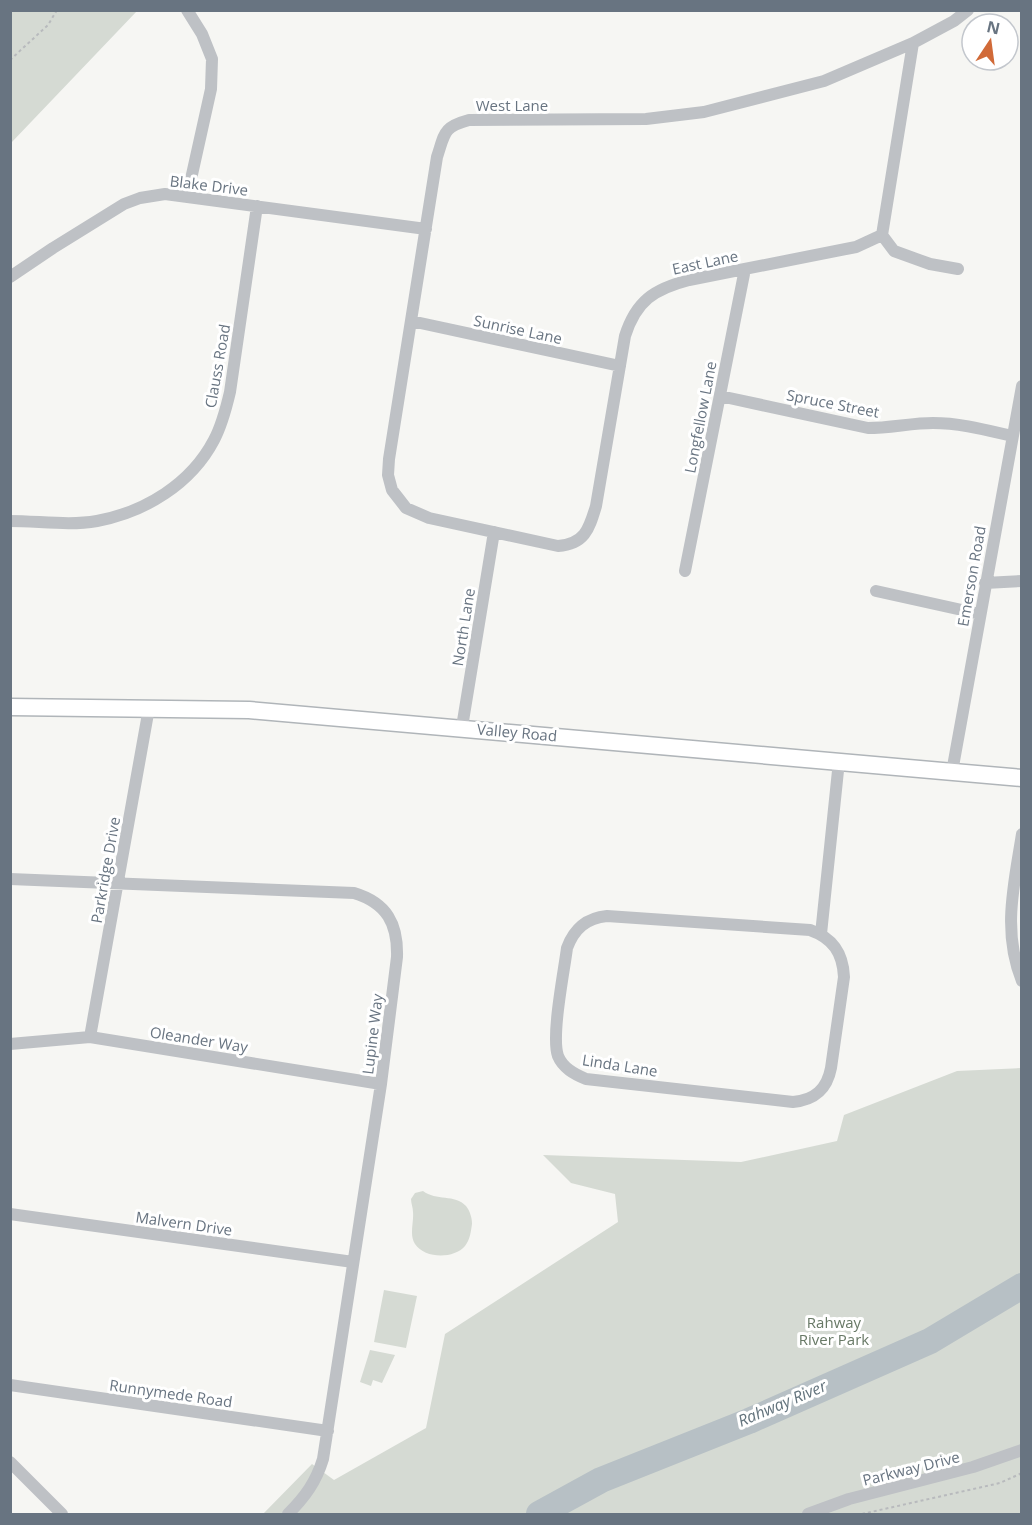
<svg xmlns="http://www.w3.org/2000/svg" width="1032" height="1525" viewBox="0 0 1032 1525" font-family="'Open Sans',sans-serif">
	<rect width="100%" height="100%" fill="#f6f6f3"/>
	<!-- green -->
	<path fill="#d5dad3" d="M11,10L137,11L11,143L10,11Z
		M1021,1068V1514H263L312,1464L334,1480L426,1428L445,1334L618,1222L615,1194L571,1183L543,1155L741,1162L837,1141L844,1115L957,1071Z
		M423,1191C436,1201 455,1194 466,1206C470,1211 472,1218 472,1224C471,1231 470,1240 465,1246C454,1259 425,1259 415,1244C409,1235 414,1222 413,1212C413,1208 411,1203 411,1199L415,1193Z
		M384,1290L417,1296L406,1348L374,1342Z
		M370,1350L395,1355L382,1383L373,1380L371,1386L360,1382Z"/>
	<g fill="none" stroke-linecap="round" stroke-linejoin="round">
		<!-- river -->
		<path stroke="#b7c0c5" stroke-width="26" d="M539,1514L601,1480L749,1421L930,1341L1022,1286"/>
		<defs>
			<path id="secondary" d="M10,707L249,710L1022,778"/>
		</defs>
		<!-- secondary casing -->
		<use href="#secondary" stroke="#b0b5b9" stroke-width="19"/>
		<!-- path -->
		<path stroke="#b8babd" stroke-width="2" stroke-dasharray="3 3" stroke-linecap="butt" d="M10,60L48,25L57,10
			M862,1514L1000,1483L1022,1473"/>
		<!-- street -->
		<path stroke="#bec1c5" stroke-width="12" d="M187,197L211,89L212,59L202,34L187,10
			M882,235L856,247L689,280C654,289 636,301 625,336L596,506C589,529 585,544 558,546L429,518L406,508L392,490L388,475L389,459L437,157C445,133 443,127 469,120L646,119L704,112L824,81L913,43L954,21L968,10
			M882,235L913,43
			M882,235L894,251L930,264L958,269
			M10,277L53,248L124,204L140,198L165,194L426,229
			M411,321L620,366
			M720,396L868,428C890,428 912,423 933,423C960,423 986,430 1012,436
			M10,521C39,521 69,526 97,521C145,512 191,484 214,440C222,425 226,409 230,392L257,206
			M685,571L745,269
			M985,583L1022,581
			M876,591L980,614
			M462,727L494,532
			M952,772L1022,386
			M1022,834C1014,885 1002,931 1022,981
			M10,879L354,893C387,903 398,924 397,957L381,1084L323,1459C316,1482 305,1497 288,1514
			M607,916L810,930C833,938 843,953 844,977L831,1068C827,1089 815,1100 793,1102L586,1079C574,1074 563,1068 558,1056C551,1036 564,972 567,948C574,929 586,918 607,916Z
			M821,934L839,761
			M90,1037L149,708
			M10,1044L90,1037L381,1084
			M10,1214L353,1262
			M10,1385L328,1431
			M10,1462L62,1514
			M808,1514L849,1499L973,1467L1022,1450"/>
		<!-- secondary -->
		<use href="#secondary" stroke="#fff" stroke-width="16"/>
	</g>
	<g text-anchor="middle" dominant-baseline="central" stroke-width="6" stroke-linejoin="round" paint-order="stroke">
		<!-- street labels -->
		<g font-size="15" fill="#687481" stroke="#fff">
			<text x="512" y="105">West Lane</text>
			<text transform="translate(209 185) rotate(7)">Blake Drive</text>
			<text transform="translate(705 262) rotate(-12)">East Lane</text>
			<text transform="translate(518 329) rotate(12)">Sunrise Lane</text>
			<text transform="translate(217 366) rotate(-80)">Clauss Road</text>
			<text transform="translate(833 403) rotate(11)">Spruce Street</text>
			<text transform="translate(700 417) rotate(-79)">Longfellow Lane</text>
			<text transform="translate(971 576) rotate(-80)">Emerson Road</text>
			<text transform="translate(463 627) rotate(-81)">North Lane</text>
			<text transform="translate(517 732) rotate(5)">Valley Road</text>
			<text transform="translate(105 870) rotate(-80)">Parkridge Drive</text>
			<text transform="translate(372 1034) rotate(-83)">Lupine Way</text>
			<text transform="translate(199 1039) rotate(9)">Oleander Way</text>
			<text transform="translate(620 1065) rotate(9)">Linda Lane</text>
			<text transform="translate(184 1223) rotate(8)">Malvern Drive</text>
			<text transform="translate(171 1393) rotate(8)">Runnymede Road</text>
			<text transform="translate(911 1468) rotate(-14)">Parkway Drive</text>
		</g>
		<!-- park labels -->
		<g font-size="15" fill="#687966" stroke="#fff">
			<text x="834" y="1322">Rahway<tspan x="834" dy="17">River Park</tspan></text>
		</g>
		<!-- water labels -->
		<g font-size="16" font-style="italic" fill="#64747d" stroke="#fff">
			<text transform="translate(782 1403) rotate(-23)">Rahway River</text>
		</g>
	</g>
	<!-- border -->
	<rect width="1032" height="1525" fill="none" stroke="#687481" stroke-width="24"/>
	<!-- north arrow -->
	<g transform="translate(990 42) rotate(13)"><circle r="28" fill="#ffffff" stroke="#c3c7cd" stroke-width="1.5"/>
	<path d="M0-4.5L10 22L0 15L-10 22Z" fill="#d16a38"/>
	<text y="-9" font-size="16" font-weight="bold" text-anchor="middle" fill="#687481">N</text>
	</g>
</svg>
